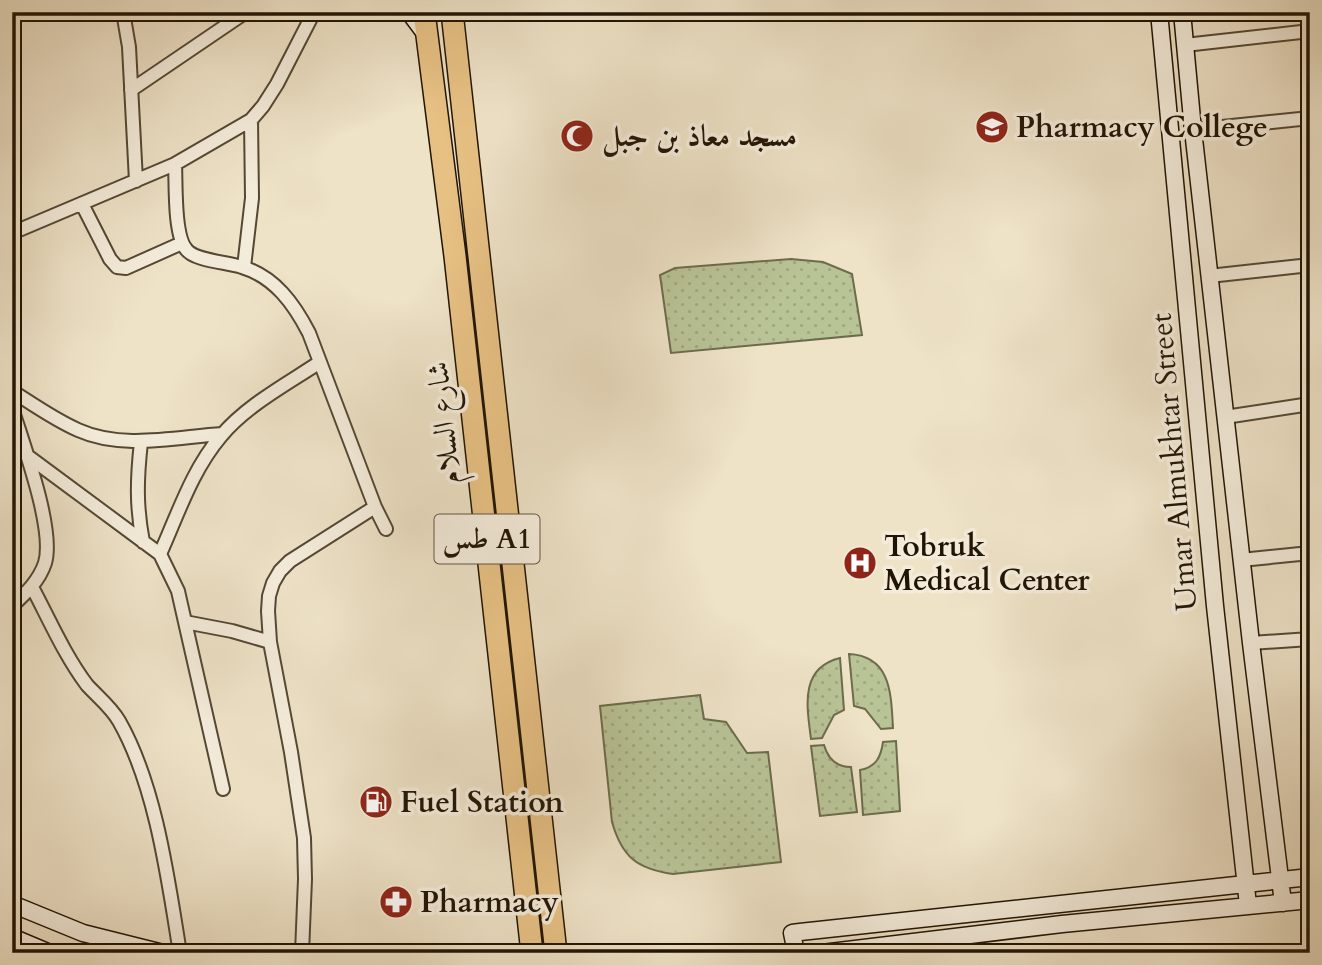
<svg xmlns="http://www.w3.org/2000/svg" width="1322" height="965" viewBox="0 0 1322 965" font-family="Cardo,Amiri,serif">
	<defs>
		<pattern id="grass-dots" width="8" height="8" patternUnits="userSpaceOnUse" patternTransform="scale(1.75)"><rect width="8" height="8" fill="#b8c396"/><path d="M2 2h.1M6 6h.1" fill="none" stroke="#9ea780" stroke-width="1.8" stroke-linecap="round"/></pattern>
	</defs>
	<rect width="100%" height="100%" fill="#eee2c7"/>
	<filter id="stains"><feTurbulence type="fractalNoise" baseFrequency=".00286" numOctaves="4"/><feColorMatrix values="0 0 0 0 .2 0 0 0 0 .09 0 0 0 0 .02 0 0 0 .5 -.17"/></filter>
	<radialGradient id="worn" r=".72"><stop offset=".6" stop-color="#630" stop-opacity="0"/><stop offset="1" stop-color="#630" stop-opacity=".3"/></radialGradient>
	<!-- grass -->
	<path fill="url(#grass-dots)" stroke="#6c6c4d" stroke-width="2" d="M791,259L823,262L852,274L862,335L671,353L660,275L675,268Z
		M849,654C892,656 891,696 893,728L881,729L865,709L854,706Z
		M840,658L844,710L834,715L822,738L811,739C807,707 799,668 840,658Z
		M700,695L704,719L726,722L747,753L768,752L781,862L673,874C637,869 622,857 612,822L600,706Z
		M896,741L900,811L863,815L860,770C876,767 881,757 883,742Z
		M824,745C828,759 836,767 851,767L857,812L820,816L811,746Z"/>
	<g fill="none" stroke-linecap="round" stroke-linejoin="round">
		<defs>
			<path id="street" d="M123,12L129,47L136,181
				M1185,45L1310,31
				M131,90L246,12
				M1193,130L1310,118
				M175,164C176,184 174,235 186,249C194,261 228,262 242,267C275,277 294,304 309,333L375,507L386,529
				M82,204L110,259L117,267L126,268L182,243
				M12,233L175,164L251,120L263,106L277,84L314,12
				M244,267L252,198L251,120
				M1209,276L1310,265
				M12,391C34,405 55,420 78,430C122,450 176,437 222,434
				M12,408C23,444 55,529 45,563C39,581 26,593 12,606
				M1225,417L1310,404
				M141,442C137,478 136,506 143,542
				M25,454L160,554L178,591L185,622L232,631L270,642
				M160,554C178,514 192,470 221,436C247,405 287,384 320,362
				M1241,560L1310,553
				M32,587C49,619 65,656 87,685C98,697 111,707 119,721C156,786 168,879 180,953
				M185,622L223,789
				M1251,643L1310,639
				M302,953L305,879L304,838L291,752L270,642L268,611L269,596L273,583L280,571L290,561L375,507"/>
			<path id="secondary" d="M409,12L427,36
				M1159,12L1215,606L1248,905
				M1182,12L1193,130L1251,643L1283,903
				M12,904L83,933L163,953
				M12,937L50,953
				M796,953L792,933L800,932L1310,877
				M822,953L1062,924L1310,900"/>
			<path id="highway" d="M424,12L455,256L532,953
				M452,12L556,953"/>
		</defs>
		<!-- street casing -->
		<use href="#street" stroke="#544835" stroke-width="16"/>
		<!-- secondary casing -->
		<use href="#secondary" stroke="#211404" stroke-width="19"/>
		<!-- highway casing -->
		<use href="#highway" stroke="#211404" stroke-width="24"/>
		<!-- street -->
		<use href="#street" stroke="#f4ecdb" stroke-width="12"/>
		<!-- secondary -->
		<use href="#secondary" stroke="#f4ecdb" stroke-width="16"/>
		<!-- highway -->
		<use href="#highway" stroke="#e7c184" stroke-width="21"/>
	</g>
	<!-- icons -->
	<defs>
		<symbol id="university-disc" viewBox="-11 -11 22 22"><circle r="9.5" fill="#8f2418" stroke="#f4ecdb"/><path d="M0-5L7-2L0 1L-7-2ZM-4 1L0 2.5L4 1V4Q0 6-4 4Z" fill="#fff"/></symbol>
		<symbol id="mosque-disc" viewBox="-11 -11 22 22"><circle r="9.5" fill="#8f2418" stroke="#f4ecdb"/><path d="M3.5-4.9A6 6 0 1 0 3.5 4.9A5 5 0 1 1 3.5-4.9Z" fill="#fff"/></symbol>
		<symbol id="hospital-disc" viewBox="-11 -11 22 22"><circle r="9.5" fill="#8f2418" stroke="#f4ecdb"/><path d="M-5-5h3v3.5h4V-5h3V5h-3V1.5h-4V5h-3Z" fill="#fff"/></symbol>
		<symbol id="fuel-disc" viewBox="-11 -11 22 22"><circle r="9.5" fill="#8f2418" stroke="#f4ecdb"/><path d="M-5.5-6h7V0h2V4h1.3V-2.5L3-4.5l.8-.8L6-3V5H2.5V1h-1V6h-7ZM-4.2-4.7v3.2H.2V-4.7Z" fill="#fff"/></symbol>
		<symbol id="pharmacy-disc" viewBox="-11 -11 22 22"><circle r="9.5" fill="#8f2418" stroke="#f4ecdb"/><path d="M-2-6h4v4h4v4h-4v4h-4v-4h-4v-4h4Z" fill="#fff"/></symbol>
	</defs>
	<g fill-rule="evenodd">
		<use href="#university-disc" x="973" y="108" width="38" height="38"/>
		<use href="#mosque-disc" x="558" y="117" width="38" height="38"/>
		<use href="#hospital-disc" x="841" y="544" width="38" height="38"/>
		<use href="#fuel-disc" x="357" y="783" width="38" height="38"/>
		<use href="#pharmacy-disc" x="377" y="883" width="38" height="38"/>
	</g>
	<g text-anchor="middle" dominant-baseline="central" stroke-width="7" stroke-linejoin="round" paint-order="stroke">
		<!-- shield labels -->
		<rect fill="#f4ecdb" stroke="#605544" stroke-width="2" x="434.5" y="514.5" width="105" height="49" rx="5"/>
		<g font-size="28" font-weight="bold" fill="#211404">
			<text x="487" y="539">طس A1</text>
		</g>
		<!-- poi labels -->
		<g font-size="30" font-weight="bold" fill="#211404" stroke="#f4ecdb" text-anchor="start">
			<text x="1016" y="127">Pharmacy College</text>
			<text x="602" y="136">مسجد معاذ بن جبل</text>
			<text x="884" y="546">Tobruk<tspan x="884" dy="34">Medical Center</tspan></text>
			<text x="400" y="802">Fuel Station</text>
			<text x="420" y="902">Pharmacy</text>
		</g>
		<!-- street labels -->
		<g font-size="30" fill="#211404" stroke="#f4ecdb">
			<text transform="translate(444 423) rotate(-96)">شارع السلام</text>
			<text transform="translate(1174 462) rotate(-95)">Umar Almukhtar Street</text>
		</g>
	</g>
	<!-- margin -->
	<rect width="1322" height="965" fill="none" stroke="#eee2c7" stroke-width="42"/>
	<rect x="14" y="14" width="1294" height="937" fill="none" stroke="#211404" stroke-width="3.5"/>
	<rect x="21" y="21" width="1280" height="923" fill="none" stroke="#211404" stroke-width="2"/>
	<rect width="100%" height="100%" filter="url(#stains)"/>
	<rect width="100%" height="100%" fill="url(#worn)"/>
</svg>
